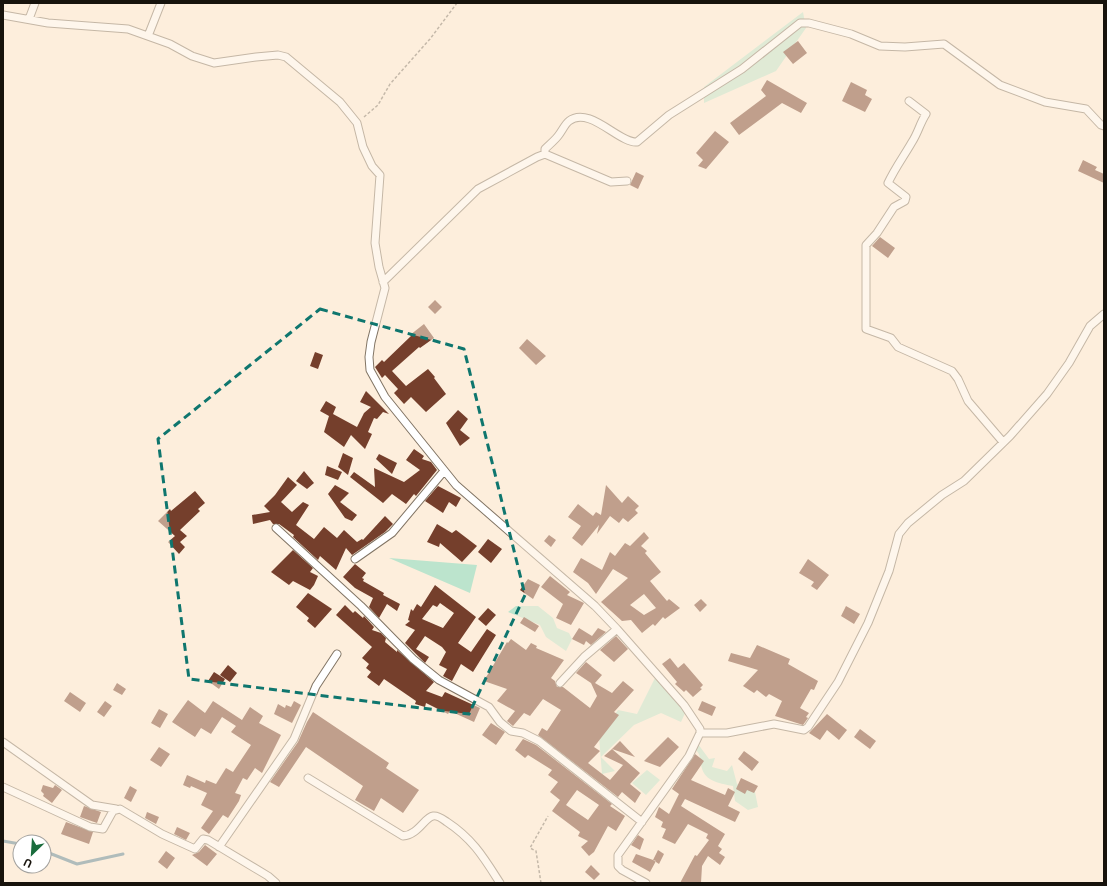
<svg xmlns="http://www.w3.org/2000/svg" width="1107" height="886" viewBox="0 0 1107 886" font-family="'Noto Sans',sans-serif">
	<rect width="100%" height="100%" fill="#fdeedc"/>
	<!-- green -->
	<path fill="#bce4cd" d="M803,12L806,28L776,71L704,103V87Z
		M389,558L477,565L470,593Z
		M516,606H538L553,618L557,628L569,633L572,639L566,651L546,637L540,625L508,612Z
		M655,678L686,711L681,722L661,713L634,725L601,757L615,771L602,774L599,736L618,710L637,714Z
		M698,744L709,759L715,758L712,767L727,771L732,765L737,784L755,792L758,807L748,810L735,801L733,786C718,783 703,781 701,764C700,757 700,754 695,749Z
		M647,770L660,780L646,795L632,783Z"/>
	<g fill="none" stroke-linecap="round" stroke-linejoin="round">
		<!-- stream -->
		<path stroke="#527f93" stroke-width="3" d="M3,841L20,844
			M44,851L77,864L123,854"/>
	</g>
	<!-- building -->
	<path fill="#753f2c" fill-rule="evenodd" d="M798,41L807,53L793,64L783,52Z
		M767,80L807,103L801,113L782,103L739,135L730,123L766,96L761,90Z
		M851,82L867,90L865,95L872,99L865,112L842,101Z
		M715,131L729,142L706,169L698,166L703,160L696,153Z
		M1083,160L1097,167L1095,170L1104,174V183L1078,171Z
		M636,172L644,176L638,189L630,185Z
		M880,237L895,248L888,258L872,246Z
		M435,300L442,307L435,314L428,307Z
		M424,324L434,338L420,348L419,347L392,371L406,386L428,369L435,377L434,378L446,394L426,412L411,397L404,404L394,393L398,389L385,375L382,378L375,367L382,360L384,362L411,336L410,335Z
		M527,339L546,356L536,365L519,348Z
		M315,352L323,355L318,369L310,366Z
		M366,391L389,414L383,412L377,419L374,418L368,432L372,434L365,449L351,435L344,447L324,432L329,416L320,411L326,401L336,407L333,414L357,427L364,413L371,407L360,402Z
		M458,410L468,419L460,430L470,438L460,446L446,423Z
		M414,449L424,456L422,459L431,462L437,470L416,496L414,494L406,504L392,494L383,503L350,477L354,472L375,487L374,468L404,482L420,470L406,460Z
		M343,453L353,458L348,475L338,467Z
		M379,454L397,463L392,474L376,459Z
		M327,466L342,472L338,480L325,475Z
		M304,471L314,483L307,489L296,481Z
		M288,477L297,485L281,502L292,512L303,502L309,505L296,525L314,539L324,527L337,538L344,530L357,542L362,539L363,540L385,516L393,524L385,532L352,555L346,548L336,570L320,556L318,560L293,537L294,535L279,524H273L270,520L253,524L252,515L270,512L264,506L275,495Z
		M335,485L349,493L340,502L357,515L352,521L345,518L328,494Z
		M606,485L622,503L628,496L639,506L635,510L638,513L628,522L623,518L619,523L610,516L597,534L599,525L582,546L572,538L581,526L568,517L578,504L593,516L596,512L601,515Z
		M438,486L461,498L456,507L449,502L443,513L425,501Z
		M195,491L205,503L198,509L200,511L180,530L187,536L180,542L185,547L179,554L168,542L175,536L158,521L170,509L171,511Z
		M437,524L452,533L456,530L477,546L462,562L440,543L439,547L427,542Z
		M644,532L649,538L641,546L647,551L645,553L661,572L650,581L667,601L669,599L680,608L665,619L663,617L655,626L653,624L642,633L631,620L622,621L601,602L628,578L613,569L596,594L588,583L573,572L581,558L602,570L610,552L615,556L625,543L630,546ZM644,594L656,608L644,615L630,605Z
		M549,535L556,540L551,547L544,541Z
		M488,539L502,549L491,563L478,552Z
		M293,550L313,568L310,572L318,576L314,585L310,590L293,581L289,585L271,572Z
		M808,559L829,575L817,590L811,586L814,582L799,573Z
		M355,564L366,573L362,578L364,579L363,581L384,593L383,595L400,604L397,611L387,604L379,618L369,607L373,598L355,588L343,577Z
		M550,576L570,592L567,595L584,603L571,625L556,618L563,604L541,587Z
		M528,579L540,585L533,599L520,590Z
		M435,585L476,617L458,643L471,652L487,629L496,635L473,672L461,664L452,681L443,676L447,669L439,665L446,652L442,647L425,636L416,649L429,657L425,663L403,641L405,643L415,630L405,625L410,621L408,620L411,609L413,611L417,604L421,607ZM440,603L454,613L443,628L422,619L433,605L437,607Z
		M308,593L332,609L315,628L307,621L309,618L296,607Z
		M701,599L707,605L700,612L694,605Z
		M345,605L353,613L355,611L363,618L364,616L374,627L372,630L381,633L386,638L385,642L397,652V650L434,682L426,691L442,697L445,692L480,708L474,722L450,711L448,714L426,703L425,707L415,704L416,701L384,679L379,686L367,677L371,672L366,668L369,664L362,658L372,647L336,615Z
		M846,606L860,614L854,624L841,616Z
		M488,608L496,615L486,626L478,619Z
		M524,617L539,626L535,632L520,623Z
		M579,628L592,636L598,628L606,632L591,645L586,641L584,645L572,639Z
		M616,636L628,649L614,662L600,650Z
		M511,639L526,650L531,643L537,646L536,648L564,660L551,678L555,681L557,687H563L590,708L597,696L591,683L576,673L586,662L602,675L595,683L612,693L623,681L634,690L614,712L619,715L594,747L600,751L588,763L610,780L623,765L604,756L612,749L640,773L630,784L641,793L635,803L622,792L618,797L538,735L542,728L547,731L561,710L543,699L530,716L524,713L513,726L507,721L515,711L497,701L507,689L484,681L507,642L508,643Z
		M757,645L790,659L788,664L818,681L814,690L811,689L800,708L809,713L806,717L808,718L803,725L775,716L782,701L769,694L766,697L757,690L754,693L743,686L758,670L728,661L731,653L750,658Z
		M670,658L678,668L684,663L703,685L700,688L702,689L693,697L686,690L684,692L675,684L677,682L662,664Z
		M228,665L237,673L230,682L220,675Z
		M214,672L225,679L219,689L208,681Z
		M117,683L126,689L122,695L113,690Z
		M70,692L86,703L80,712L64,701Z
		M188,700L205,713L213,701L242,720L250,707L263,716L259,723L281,735L262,773L255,768L247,780L243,778L235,793L241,795L239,801L228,818L223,815L209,834L201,828L213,811L201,805L207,793L191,786L190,788L183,785L187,775L205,783L206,780L216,784L226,768L233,772L251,745L231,732L236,726L222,717L211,734L201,728L195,737L172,722Z
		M105,701L112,706L104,717L97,712Z
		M294,701L301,705L292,723L274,714L278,704L285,708L286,705L291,707Z
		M702,701L716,707L712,716L698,710Z
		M159,709L168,714L160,728L151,723Z
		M313,712L389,763L386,768L419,790L403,813L381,798L374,811L355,800L363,786L306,747L279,787L270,782L298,742L307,722Z
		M827,714L847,730L839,740L827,730L820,740L809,733Z
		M491,723L505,732L496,745L482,735Z
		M860,729L876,741L870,749L854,737Z
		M668,737L679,747L660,767L644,761Z
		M523,739L536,745L612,804L610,806L625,816L616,831L608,826L594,852L589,856L581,847L588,841L578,836L580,832L552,811L560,800L550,792L558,782L548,775L552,770L528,755L525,758L515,750ZM577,790L599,805L588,820L566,805Z
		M620,741L635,757L612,749Z
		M159,747L170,754L161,767L150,760Z
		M744,751L759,762L752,771L738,759Z
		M695,754L704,761L691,780L725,795L728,788L735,792L728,806L740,812L735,822L685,799L681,806L725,834L718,846L722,849L719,853L725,857L720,865L708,856L702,866L701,883H680L695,855L697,856L709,840L706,838L708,834L688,824L675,844L662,838L666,829L661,827L663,822L655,817L659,807L669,814L679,794L672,789Z
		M741,778L758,786L754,793L747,790L745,794L736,789Z
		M43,785L53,788L55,785L62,790L52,803L43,796L44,794L41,791Z
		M130,786L137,790L131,802L124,798Z
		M84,806L101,812L97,823L80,817Z
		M147,812L159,817L156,824L145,818Z
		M66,822L93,832L89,844L61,834Z
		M177,827L190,833L186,840L174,834Z
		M638,835L644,839L640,850L631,845Z
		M205,845L217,854L207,866L192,855L199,852Z
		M658,850L664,854L659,864L653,860Z
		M166,851L175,858L167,869L158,862Z
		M636,854L656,861L650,872L632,862Z
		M591,865L600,874L594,880L585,872Z"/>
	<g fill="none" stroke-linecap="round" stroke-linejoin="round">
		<defs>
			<path id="minor" d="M3,15L48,23L128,29L170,44L192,56L214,63L256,57L278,55L286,57L340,102L357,123L363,147L372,166L380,175L375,243L379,267L385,288L371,342L369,357L370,370L385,397L456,485L595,606L617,629L684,705L700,729V733L689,756L618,855V866L622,870L646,883
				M29,19L35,3
				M148,36L161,3
				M909,101L926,114C920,123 918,133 912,142C904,156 895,168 888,183L906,197L905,201L894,207L877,233L866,245V329L891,338L898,347L952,371L958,379L968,401L1003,442
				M545,154V149C549,145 554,141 558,136C562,131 565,124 569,121C589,105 620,144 637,142L669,115L742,69L800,23H809L851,34L880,46L905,47L944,44L1000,85L1045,102L1086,109L1101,125L1104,126
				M383,282L478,189L537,157L545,154L611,182L627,181
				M276,528L361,606L413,659L439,680L489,707L500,722L511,731L523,733L539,741L642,822
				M355,559L392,533L444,471
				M560,683L584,657L617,629
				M700,733H727L774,724L804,730L808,727L838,682L868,623L889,571L899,534L908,523L942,495L964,481L1010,436L1047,394L1069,363L1090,326L1104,314
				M3,742L92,805L116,809
				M308,778L403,836C418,835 425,817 433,816C438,815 444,820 447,822C473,839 484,858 500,883
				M3,787L90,827L103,829L113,811L120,809L162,834L195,849L203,839L208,840L268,876L276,883
				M219,847L294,739L316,686L337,654"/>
		</defs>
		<!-- minor casing -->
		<use href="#minor" stroke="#817464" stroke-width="9"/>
		<!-- path -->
		<path stroke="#80776b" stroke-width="1.5" stroke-dasharray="3 2" stroke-linecap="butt" d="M364,117L378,105L390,84L430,39L457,3
			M541,883L536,851L530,848L548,816"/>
		<!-- minor -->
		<use href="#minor" stroke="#fff" stroke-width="7"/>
	</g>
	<!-- marked area -->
	<path d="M0 0H1107V886H0ZM320,309L464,349L525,595L469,714L189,679L158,439Z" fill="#fdeedc" fill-opacity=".55" fill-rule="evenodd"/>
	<path fill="none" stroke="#0f766e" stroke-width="3" stroke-dasharray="8 5" stroke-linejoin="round" d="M320,309L464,349L525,595L469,714L189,679L158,439Z"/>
	<!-- border -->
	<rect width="1107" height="886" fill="none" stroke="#17130c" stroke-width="8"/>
	<!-- north arrow -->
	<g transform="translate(32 854) rotate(205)"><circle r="19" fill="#ffffff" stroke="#a2a19e"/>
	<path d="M0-3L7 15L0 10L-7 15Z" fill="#196c3d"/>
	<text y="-6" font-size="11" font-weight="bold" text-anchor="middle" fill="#17130c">U</text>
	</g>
</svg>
